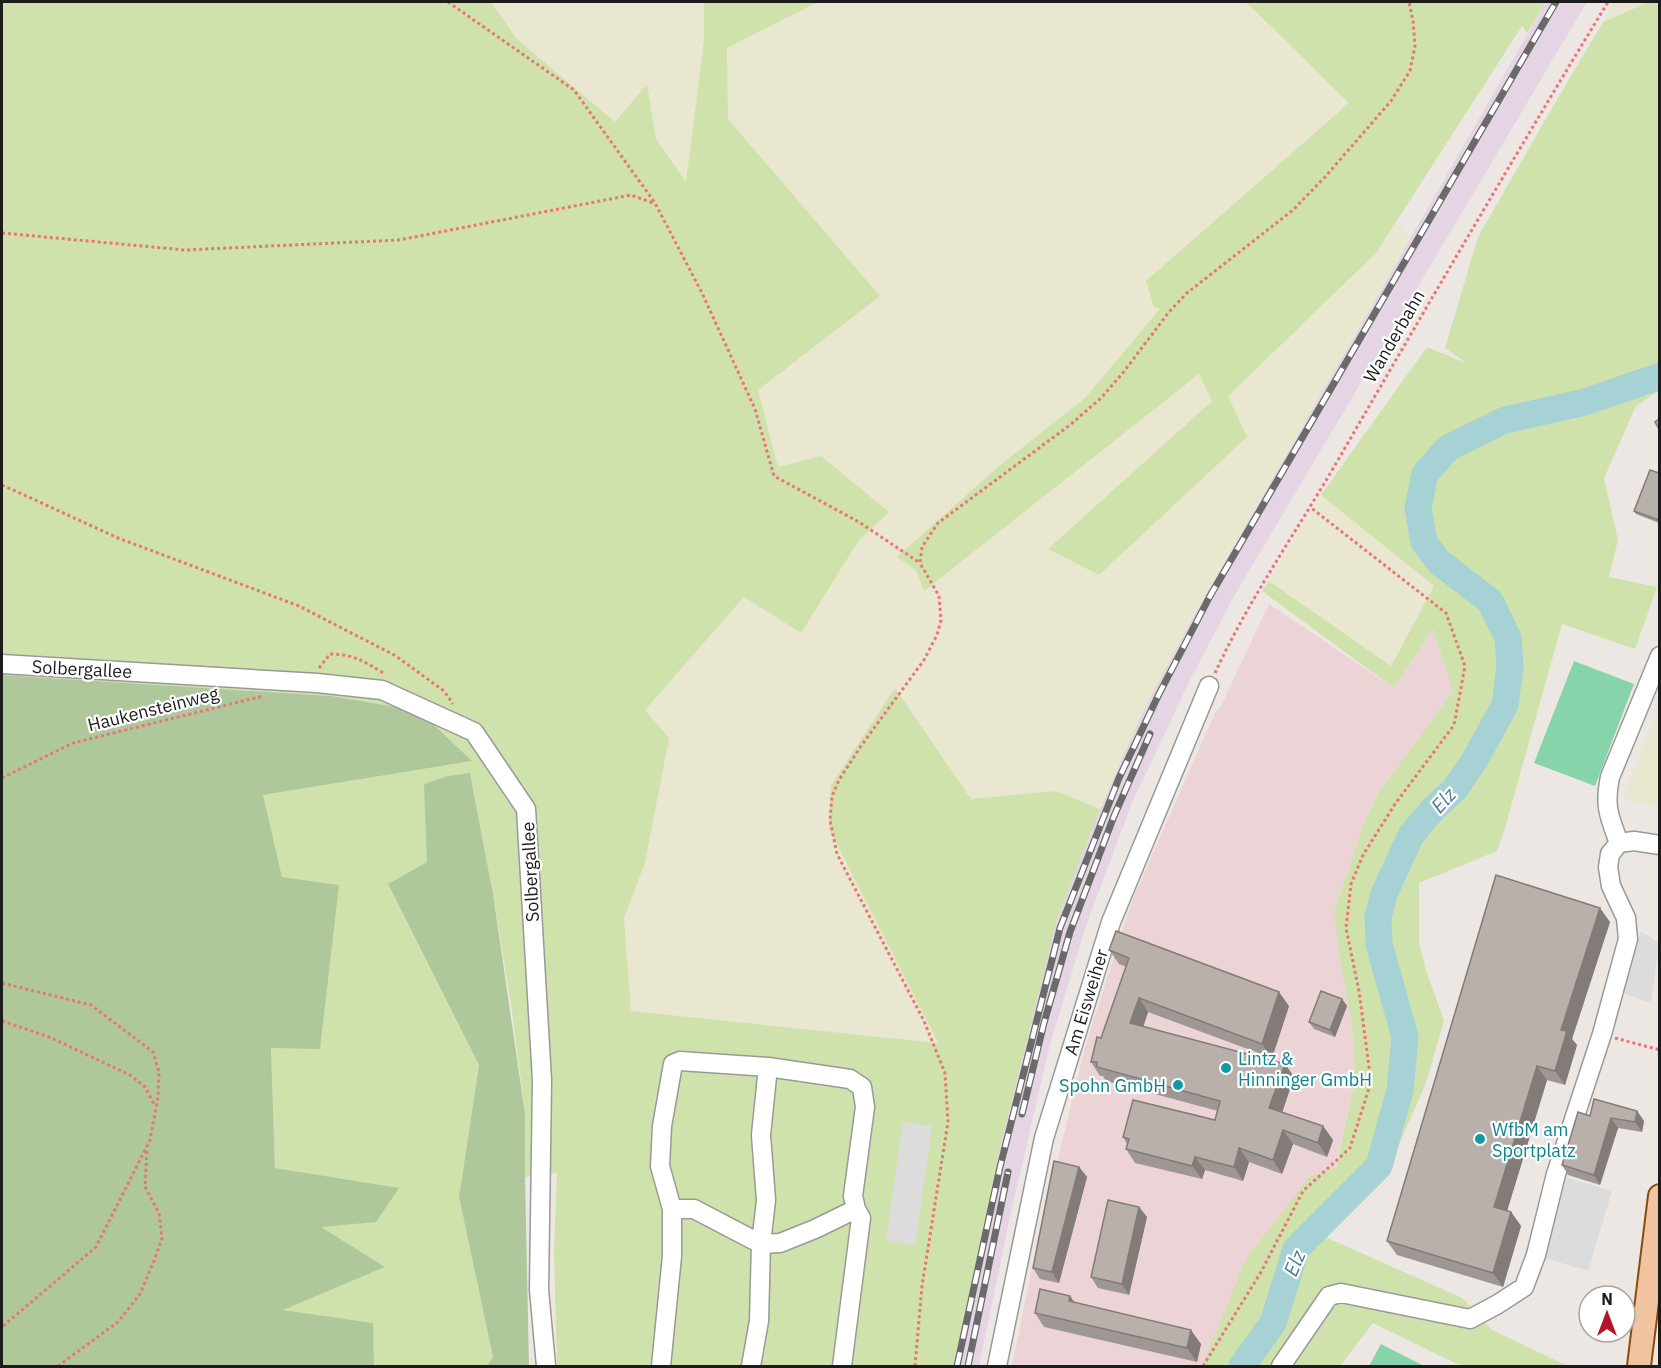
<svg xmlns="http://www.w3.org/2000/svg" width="1661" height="1368" viewBox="0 0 1661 1368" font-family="'IBM Plex Sans',sans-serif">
	<rect width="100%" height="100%" fill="#ece7e2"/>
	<!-- commercial -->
	<path fill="#ecd3d5" d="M1269,604L1394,688L1433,629L1453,691L1377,795L1366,818L1334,911L1352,1025L1355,1079L1335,1167L1309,1177L1202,1366H1012L1050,1180H1053L1085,1047L1132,901L1215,713L1221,706Z"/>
	<!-- industrial -->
	<path fill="#e5d5e4" d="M1546,2H1587L1233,598L1188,684L1132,803L1087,923L1050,1044L1010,1217L979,1366H955L998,1156L1057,919L1089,834L1142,713L1188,626Z"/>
	<!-- farmland -->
	<path fill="#e9e7cf" d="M491,2H704V40L686,183L656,139L647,85L615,122L517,39Z
		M818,2H1246L1350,103L1146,281L1161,309L1085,398L1000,465L916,570L924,590L1199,374L1213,401L1048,549L1099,575L1228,396L1376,253L1397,219L1405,235L1411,237L1188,626L1142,713L1100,809L1056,791L971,799L895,688L831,785L829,829L939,1043L631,1011L624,918L645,863V710L744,597L801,632L778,467L758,389L880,296L728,119L727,48Z
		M1613,2H1649L1603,22Z
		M1321,495L1434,586L1390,666L1269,581Z
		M1659,705L1660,807H1659L1623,799Z"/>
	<!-- grass -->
	<path fill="#cfe2ac" d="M2,2H491L517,39L615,122L647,84L656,139L686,182L704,40V2H818L727,48L728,119L880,296L758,390L778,467L821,456L889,512L859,540L801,633L744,597L645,710L669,738L645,863L624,918L631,1011L938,1043L829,829L831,785L895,688L971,799L1056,791L1100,809L1057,919L998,1156L955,1366H557L554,1253L557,1173L525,1177V1114L512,1011L493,894L470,773L425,784L428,862L388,884L479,1065L459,1197L493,1357L487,1366H374L372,1323L281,1310L385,1267L320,1227L399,1189L275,1168L271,1048L339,885L282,877L262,795L472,761L331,696L2,675Z
		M1246,2H1546L1527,33L1522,26L1376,253L1228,396L1247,437L1099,575L1048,549L1212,401L1199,374L924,591L916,570L897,557L1000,465L1085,398L1160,309L1154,307L1146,281L1349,103Z
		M1649,2H1659V391L1636,406L1604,478L1618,540L1609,577L1657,587L1635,649L1562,624L1505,828L1497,851L1419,883V942L1426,970L1444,1021L1426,1083L1383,1181L1321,1235L1462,1298L1492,1330L1568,1366H1461L1373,1323L1340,1366H1202L1246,1259L1309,1177L1336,1167L1355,1079L1352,1025L1340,959L1334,911L1366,818L1377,795L1453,691L1433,629L1394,688L1262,591L1269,581L1391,666L1434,586L1321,495L1427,347L1466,363L1445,348L1478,237L1559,96L1603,22Z"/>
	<!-- forest -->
	<path fill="#afc89b" d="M2,675L331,696L419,711L472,761L263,795L282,877L339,885L320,1049L271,1048L275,1168L399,1188L376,1222L321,1227L385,1267L283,1310L373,1323L374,1366H2Z
		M470,773L493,894L525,1114V1177L529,1366H487L493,1357L459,1197L479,1065L388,884L427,862L424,784L448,776Z"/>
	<!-- pitch -->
	<path fill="#87d4ab" d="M1574,661L1634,684L1595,786L1534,763Z
		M1381,1344L1424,1366H1369Z"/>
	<!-- parking -->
	<path fill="#dcdcdc" d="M1641,931L1659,943L1651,1003L1623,993Z
		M903,1122L932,1126L915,1245L886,1240Z
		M1549,1172L1612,1191L1588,1271L1525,1252Z"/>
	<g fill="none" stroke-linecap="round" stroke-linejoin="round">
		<!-- river -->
		<path stroke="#a6d2d6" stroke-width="27" d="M1242,1366L1273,1323L1296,1249L1379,1166L1400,1090L1405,1037L1379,944L1378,917L1384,894L1411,835L1434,808L1455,789L1474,761L1505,705L1510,666L1508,638L1490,601L1439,562L1424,542L1418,508L1425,474L1448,448L1505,420L1585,402L1660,376"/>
		<defs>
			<path id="minor" d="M2,664L317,683L382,690L474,732L526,809L542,1080L539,1290L546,1366
				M1619,843C1609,816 1604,806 1610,777L1660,656
				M661,1366L672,1256V1209L660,1166L662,1126L673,1064L680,1061L768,1067L850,1079L862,1087L865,1107L853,1196L856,1209L815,1229L780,1243L761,1244L694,1209H672
				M751,1366L759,1321L761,1244L766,1200L761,1135L768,1067
				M842,1366L861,1218L856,1209
				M997,1366L1044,1138L1111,922L1209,686
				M1281,1366L1329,1296L1341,1293L1470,1319L1498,1304L1524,1287L1536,1255L1556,1174L1602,1034L1628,939L1626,918L1611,886L1608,867L1610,854L1619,843L1634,841L1660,845"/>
			<path id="major" d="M1639,1366L1660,1196"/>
		</defs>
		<!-- minor casing -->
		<use href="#minor" stroke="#999" stroke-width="21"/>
		<!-- major casing -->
		<use href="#major" stroke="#854c0e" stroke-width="26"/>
		<!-- path -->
		<path stroke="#eb7479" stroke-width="3" stroke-dasharray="3 3" stroke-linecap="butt" d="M448,2L574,90L655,203L702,293L755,409L774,476L859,522L920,563
			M2,233L185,250L399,240L631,195L653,203
			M2,485L118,538L299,606L396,656L444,691L453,704
			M319,668L330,654C354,654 365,662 385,674
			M1215,673C1249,599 1297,531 1338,460C1427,306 1516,153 1608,2
			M2,778L73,743L263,696
			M2,983L91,1005L153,1052L159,1072L158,1097L150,1140L96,1247L2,1327
			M2,1021L49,1037L130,1075L145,1087L155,1106
			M1615,1038L1660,1050
			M58,1366L118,1322L140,1294L154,1261L162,1238L159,1213L145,1187L147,1149
			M915,1366L922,1286L948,1122L945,1073L924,1021L837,854L830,820L832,796L839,780L861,746L924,660L937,635L941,620L939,596L920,563L922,547L938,523L1070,425L1101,398L1122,374L1169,312L1187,293L1293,210L1325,177L1391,101L1410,71L1415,46L1413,21L1409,2
			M1203,1366L1261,1272L1303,1191L1350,1148L1371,1082L1359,991L1346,928L1351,884L1363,855L1395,804L1454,725L1465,666L1446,613L1310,507"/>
		<!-- minor -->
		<use href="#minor" stroke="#fff" stroke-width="18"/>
		<!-- major -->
		<use href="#major" stroke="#f2c3a1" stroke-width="22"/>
		<defs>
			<path id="rail" d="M1022,1114L1044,1023L1070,932L1114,816L1150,734
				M957,1366L1000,1167L1060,928L1119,778L1159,694L1210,596L1556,2
				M968,1366L1008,1172"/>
		</defs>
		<!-- rail casing -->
		<use href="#rail" stroke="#6a6a6a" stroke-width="7"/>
		<!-- rail -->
		<use href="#rail" stroke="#fff" stroke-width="4.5" stroke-dasharray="14" stroke-linecap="butt"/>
	</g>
	<!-- wall -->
	<path fill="#9f9794" d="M1659,473V523L1636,514L1634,511Z
		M1610,922L1572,1039L1577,1045L1565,1085L1547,1080L1507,1211L1511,1212L1521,1226L1503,1287L1397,1255L1387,1241Z
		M1109,950L1289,1006L1272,1058L1148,1012L1143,1027L1285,1064L1294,1077L1282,1112L1323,1126L1333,1140L1327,1157L1293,1144L1282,1174L1249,1162L1243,1181L1205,1170L1202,1179L1135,1163L1126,1149L1127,1144L1123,1137L1215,1120L1218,1111L1106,1081L1103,1076H1100L1091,1062L1101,1038L1126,967L1119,964Z
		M1342,999L1347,1006L1335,1037L1314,1029L1309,1022Z
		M1637,1111L1644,1121L1642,1132L1618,1128L1600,1185L1568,1175L1562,1165L1590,1116Z
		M1079,1167L1087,1177L1059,1283L1040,1279L1033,1268Z
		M1139,1207L1147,1217L1129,1295L1098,1288L1091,1277Z
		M1075,1303L1201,1344L1197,1362L1044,1327L1035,1313Z"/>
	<!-- shaded-wall -->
	<path fill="#827b78" d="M1600,908L1610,922L1572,1039L1577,1045L1565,1085L1555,1071L1561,1030Z
		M1279,992L1289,1006L1272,1058L1262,1044Z
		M1139,998L1148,1012L1140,1037L1130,1023Z
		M1342,999L1347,1006L1335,1037L1330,1030Z
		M1285,1064L1294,1077L1279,1122L1269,1108Z
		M1537,1066L1547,1080L1504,1221L1494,1207Z
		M1637,1111L1644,1121L1642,1132L1635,1122Z
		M1611,1118L1618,1128L1600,1185L1594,1175Z
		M1323,1126L1333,1140L1327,1157L1318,1143Z
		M1283,1130L1293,1144L1282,1174L1273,1160Z
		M1239,1148L1249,1162L1243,1181L1234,1167Z
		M1195,1157L1205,1170L1202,1179L1192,1166Z
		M1079,1167L1087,1177L1059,1283L1052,1272Z
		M1139,1207L1147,1217L1129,1295L1122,1284Z
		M1511,1212L1521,1226L1503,1287L1493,1273Z
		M1070,1296L1080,1310L1069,1301Z
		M1191,1330L1201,1344L1197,1362L1187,1348Z"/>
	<!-- building -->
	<path fill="#b9b0ac" stroke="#827b78" stroke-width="1.5" d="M1659,419V429L1655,422Z
		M1650,470L1659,473V520L1634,511Z
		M1496,875L1600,908L1561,1030L1567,1031L1555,1071L1537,1066L1494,1207L1511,1212L1493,1273L1387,1241Z
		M1116,931L1279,992L1262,1044L1139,998L1130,1023L1285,1064L1269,1108L1323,1126L1318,1143L1283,1130L1273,1160L1239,1148L1234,1167L1195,1157L1192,1166L1126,1149L1129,1139L1123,1137L1133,1100L1215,1120L1220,1101L1097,1067V1062H1091L1097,1037L1101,1038L1129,958L1109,950Z
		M1321,991L1342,999L1330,1030L1309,1022Z
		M1594,1099L1637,1111L1635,1122L1611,1118L1594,1175L1562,1165L1578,1112L1590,1116Z
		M1054,1161L1079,1167L1052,1272L1033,1268Z
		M1108,1200L1139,1207L1122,1284L1091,1277Z
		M1040,1289L1070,1296L1069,1301L1191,1330L1187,1348L1035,1313Z"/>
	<!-- markers -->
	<g fill="#0f9aa8" stroke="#fff" stroke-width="2">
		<circle cx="1226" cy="1068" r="6"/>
		<circle cx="1178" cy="1085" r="6"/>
		<circle cx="1480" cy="1139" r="6"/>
	</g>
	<g text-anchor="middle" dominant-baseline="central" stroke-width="4.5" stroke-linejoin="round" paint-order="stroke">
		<!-- street labels -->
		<g font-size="18" fill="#1c1c1c" stroke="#fff">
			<text transform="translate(1394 336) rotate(-60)">Wanderbahn</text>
			<text transform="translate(82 669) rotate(3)">Solbergallee</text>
			<text transform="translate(153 709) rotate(-14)">Haukensteinweg</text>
			<text transform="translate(530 872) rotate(-93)">Solbergallee</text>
			<text transform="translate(1086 1002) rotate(-73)">Am Eisweiher</text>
		</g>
		<!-- culture labels -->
		<g font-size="18" fill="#0d838f" stroke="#fff" text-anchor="start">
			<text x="1238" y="1058">Lintz &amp;<tspan x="1238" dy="21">Hinninger GmbH</tspan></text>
			<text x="1166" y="1085" text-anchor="end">Spohn GmbH</text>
			<text x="1492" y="1129">WfbM am<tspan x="1492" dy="21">Sportplatz</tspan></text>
		</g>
		<!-- water labels -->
		<g font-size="20" font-style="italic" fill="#4c7993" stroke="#fff">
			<text transform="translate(1443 800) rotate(-48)">Elz</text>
			<text transform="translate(1294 1263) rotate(-67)">Elz</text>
		</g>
	</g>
	<!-- border -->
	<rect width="1661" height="1368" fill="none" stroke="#1c1c1c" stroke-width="6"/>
	<!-- north arrow -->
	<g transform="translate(1607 1314)"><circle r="28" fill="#ffffff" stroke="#a4a4a4" stroke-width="1.5"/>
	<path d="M0-4.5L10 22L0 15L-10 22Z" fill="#b4132b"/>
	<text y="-9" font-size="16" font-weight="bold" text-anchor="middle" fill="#1c1c1c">N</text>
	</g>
</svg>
